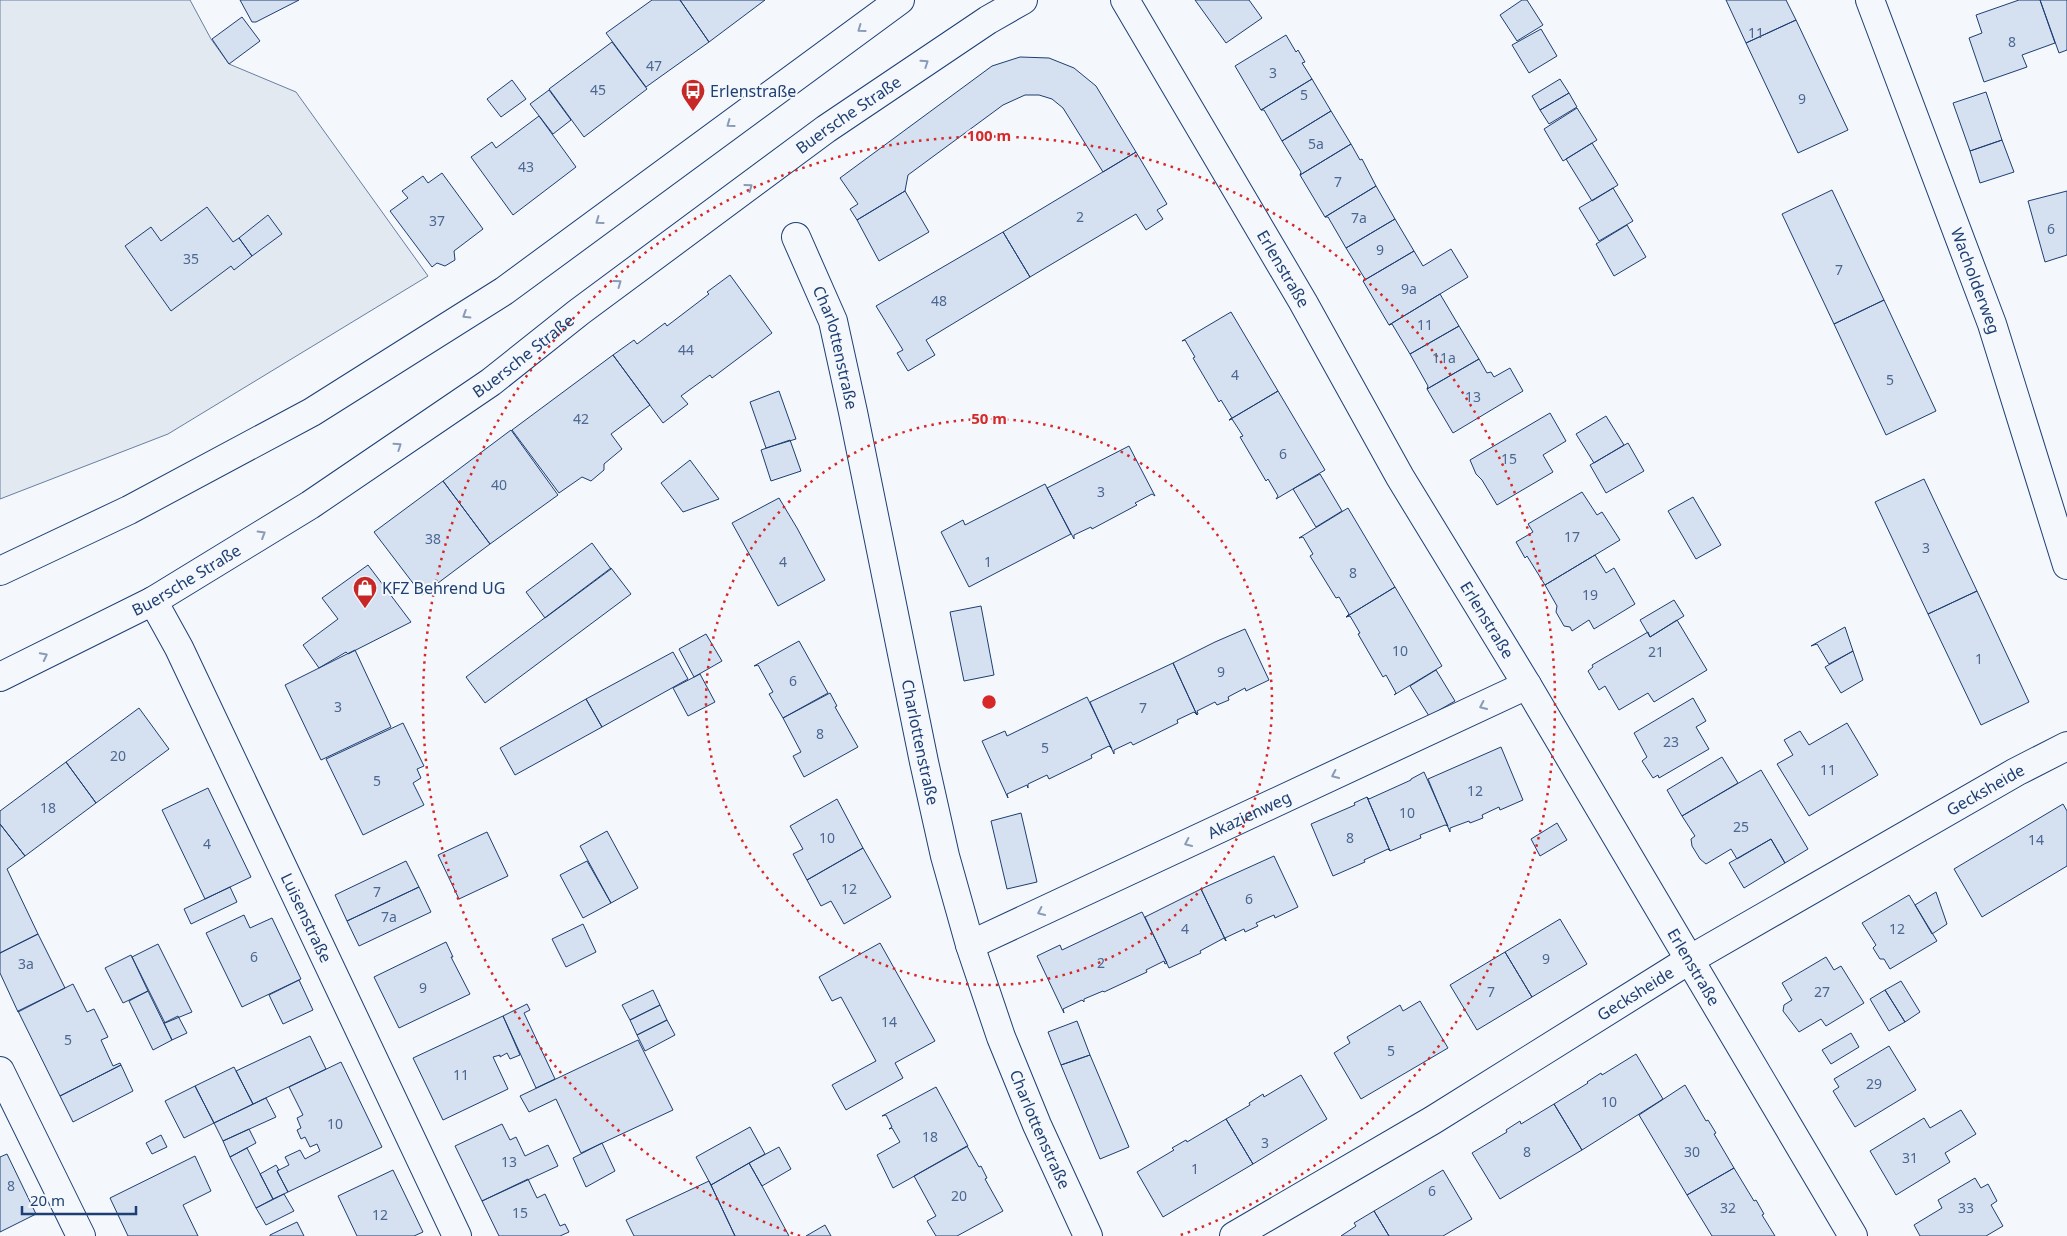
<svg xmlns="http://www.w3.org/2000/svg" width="2067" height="1236" viewBox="0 0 2067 1236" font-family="'Noto Sans',sans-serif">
	<rect width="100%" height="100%" fill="#f4f7fb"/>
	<!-- green -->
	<path fill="#e3e9f0" stroke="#687fa3" d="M0,0H190L211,39L229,64L296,92L428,276L168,434L0,499Z"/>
	<!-- building -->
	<path fill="#d5e0f0" stroke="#1d3f73" d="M240,0H299L256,22H252Z
		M652,0H680L709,42L646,87L606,33Z
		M680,0H765L709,42Z
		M1195,0H1249L1262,18L1226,43Z
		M1522,0H1527L1543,25L1517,41L1500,15Z
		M1726,0H1786L1796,20L1746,43Z
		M2019,0H2040L2055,43L2022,55L2027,67L1984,82L1969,38L1982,33L1976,15Z
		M2040,0H2067V50L2059,53Z
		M242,17L260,41L229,64L212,39Z
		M1796,20L1848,130L1798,153L1746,43Z
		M1541,29L1557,56L1529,73L1512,45Z
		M1286,35L1296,52L1298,50L1305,62L1302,63L1312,79L1261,110L1235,66Z
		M612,42L647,89L584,137L549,89Z
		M1020,57L1049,58L1074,68L1096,86L1136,152L1103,172L1063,108L1052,99L1039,95H1025L1003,105L908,175L905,191L857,220L850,209L858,204L840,178L992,66Z
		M1312,79L1331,111L1282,141L1264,110H1261Z
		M1560,79L1569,93L1540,110L1532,96Z
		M512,80L526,99L501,117L487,99Z
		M549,90L571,120L553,134L530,104Z
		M1986,92L2002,140L1970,151L1953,103Z
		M1569,93L1577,107L1549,124L1540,110Z
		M1577,108L1597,140L1563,161L1544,129Z
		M1331,111L1351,144L1300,175L1301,172L1282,141Z
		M539,116L576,167L513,215L471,157L492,142L496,148Z
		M2002,140L2014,172L1980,183L1970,151Z
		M1592,143L1618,185L1592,201L1566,159Z
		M1351,144L1360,160L1362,159L1376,186L1325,217L1300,175Z
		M1136,152L1167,204L1157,210L1163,219L1146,230L1136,214L1030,277L1003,232Z
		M442,173L483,229L454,251L455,260L445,266L437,263L432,267L390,211L408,198L402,191L423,176L428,183Z
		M1376,186L1395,219L1346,248L1328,217H1325Z
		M1613,188L1633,221L1599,241L1579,208Z
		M1832,190L1884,300L1834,324L1782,214Z
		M905,191L929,232L879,261L857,220Z
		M2067,191V255L2045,262L2028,201Z
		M207,207L233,242L239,238L252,256L234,270L231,266L171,311L125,246L151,227L161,241Z
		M268,215L282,234L252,256L239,238Z
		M1395,219L1414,251L1363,281L1365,279L1346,248Z
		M1627,225L1646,257L1614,276L1596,244Z
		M1003,232L1030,277L926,340L935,355L908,371L897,353L903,350L876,306Z
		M1451,249L1468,277L1389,325L1363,281L1414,251L1423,266Z
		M730,275L772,333L712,378L710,375L681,396L688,404L663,423L613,355L634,340L637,344L665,323L667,326L709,294L707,292Z
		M1440,294L1459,326L1410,354L1392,324L1389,325Z
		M1884,300L1936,411L1886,435L1834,324Z
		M1231,312L1278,391L1229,420L1232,418L1221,400L1219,402L1193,358L1195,357L1185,340L1182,341Z
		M1459,326L1479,359L1427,389L1428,386L1410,354Z
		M613,355L650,405L611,434L622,449L604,464V470L591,481L582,477L559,493L512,430Z
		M1479,359L1487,373L1491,372L1494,377L1510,368L1523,391L1453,433L1427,389Z
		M779,391L796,439L766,448L750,402Z
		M1278,391L1325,470L1276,499L1278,496L1268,479L1266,481L1240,437L1243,436L1232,419L1229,420Z
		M1550,413L1566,441L1543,455L1553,472L1497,505L1482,480L1476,474L1470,460Z
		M1606,416L1624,445L1594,463L1576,434Z
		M511,430L558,495L490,544L443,481Z
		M790,440L801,471L771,481L761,450Z
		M1628,443L1644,471L1606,493L1590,465Z
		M1129,446L1155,496L1152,494L1135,503L1137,505L1092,529L1091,527L1074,535V539L1047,488Z
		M690,460L719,499L683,512L661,483Z
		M1320,474L1342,511L1316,527L1293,489Z
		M1924,479L1977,591L1928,614L1875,502Z
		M443,481L490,544L422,595L374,532Z
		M1045,484L1071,534L969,587L941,532L963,520L965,525Z
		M1582,492L1597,515L1602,512L1620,540L1545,585L1527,556L1525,558L1516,542L1533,532L1528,524Z
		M1693,497L1721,545L1696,559L1668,511Z
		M779,498L797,528L825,580L778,606L732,523Z
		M1348,508L1395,587L1346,617L1349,614L1339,597L1336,598L1310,556L1313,554L1303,537L1299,538Z
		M592,543L611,569L545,618L526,592Z
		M1595,555L1606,573L1614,568L1635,604L1594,629L1589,620L1572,631L1570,627L1564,626L1556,612L1557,606L1545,585Z
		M368,565L411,622L348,654L346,652L319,668L303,645L338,619L322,598Z
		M611,568L631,594L485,703L466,677Z
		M1395,587L1442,666L1394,695L1396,693L1386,675L1383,677L1358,634L1360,633L1350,616L1346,617Z
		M1977,591L2029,702L1981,725L1928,614Z
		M1674,600L1684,616L1650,637L1640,620Z
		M981,606L994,675L964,681L950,612Z
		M1677,620L1707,670L1654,702L1648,693L1619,710L1605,686L1599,690L1588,671L1593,667L1592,665L1648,632L1650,637Z
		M1845,627L1853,651L1829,664L1817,644L1811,646Z
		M1245,629L1269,680L1246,691L1245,688L1228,697L1229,700L1217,705L1215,702L1197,711L1198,714L1197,715L1173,663L1215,642Z
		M706,634L722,661L694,677L679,649Z
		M799,641L828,693L783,718L769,694L773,692L758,665L754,666Z
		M355,650L391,727L321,760L285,685Z
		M1853,651L1863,680L1841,693L1825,667Z
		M673,652L688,679L602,727L586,699Z
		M1173,663L1197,715L1194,712L1177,720L1178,723L1133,745L1131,742L1114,750V754L1090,702Z
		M1436,670L1455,701L1429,716L1410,686Z
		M700,674L715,702L688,716L673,688Z
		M830,693L837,706L835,707L858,747L804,777L793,756L801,752L783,718Z
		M1087,697L1112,749L1109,746L1091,755L1092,758L1049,779L1047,775L1028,784V788L1027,785L1007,794L1008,798L982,741L1005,731L1007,736Z
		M1693,698L1706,721L1696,727L1709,749L1659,778L1658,775L1653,778L1642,761L1647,757L1634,733Z
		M586,699L602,727L515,775L500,748Z
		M139,708L169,749L96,803L66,762Z
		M403,723L424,766L417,769L421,778L413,783L424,805L363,835L326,759Z
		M1847,723L1878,775L1809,816L1777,764L1793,755L1784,740L1800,731L1809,745Z
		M1501,747L1523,800L1500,810L1499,807L1482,815L1483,818L1470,823L1469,821L1450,828V832L1428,779Z
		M1722,757L1738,783L1682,816L1667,790Z
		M66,762L96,803L25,856L0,824V811Z
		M1761,770L1808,849L1785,863L1771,839L1737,859L1731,849L1706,864L1700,859L1692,846L1691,839L1695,836L1682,816Z
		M1424,772L1448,826L1445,825L1420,835L1421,838L1390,851L1367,797L1369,799L1411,780V779Z
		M208,788L251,877L205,899L162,810Z
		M1367,797L1390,851L1388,849L1364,860L1365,862L1333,876L1311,824L1355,805L1354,803Z
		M837,799L863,848L807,880L793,854L803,849L790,826Z
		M2063,804L2067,811V866L1982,917L1954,869Z
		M1021,813L1037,882L1007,889L991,821Z
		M1557,823L1567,840L1540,856L1531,839Z
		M0,824L25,856L7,869L38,934L0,953Z
		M607,831L638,888L611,903L580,846Z
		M487,832L508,876L459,899L438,855Z
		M1771,839L1785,863L1744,888L1729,863Z
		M863,848L891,897L844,924L831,901L821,906L807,880Z
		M1274,856L1298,907L1275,918L1274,915L1256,923L1258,926L1245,932L1244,929L1225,938L1226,941L1201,889Z
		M406,861L419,887L347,921L335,895Z
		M587,861L611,903L583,918L560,875Z
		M230,887L237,902L191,924L184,909Z
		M419,887L431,912L359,946L347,921Z
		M1201,889L1226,941L1224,938L1200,951L1201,953L1169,968L1145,917Z
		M1936,892L1947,924L1932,934L1915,905Z
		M1909,895L1937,941L1890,969L1884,959H1880L1873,948L1876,945L1862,923Z
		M1142,912L1167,963L1165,964L1164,961L1146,970L1147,972L1104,992L1103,991L1084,999V1002L1082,1000L1063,1009L1064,1013L1037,956L1060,945L1062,950Z
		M244,915L250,928L272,918L301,979L242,1007L206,933Z
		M1560,919L1587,964L1532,997L1505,952Z
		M583,924L596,952L566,967L552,939Z
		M38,934L65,988L18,1012L0,973V953Z
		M446,942L453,957H451L470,994L399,1028L374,977Z
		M880,943L935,1041L895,1063L903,1078L846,1110L832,1085L876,1061L841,997L832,1001L819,977Z
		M158,944L192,1012L165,1023L132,957Z
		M1505,952L1532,997L1477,1030L1450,985Z
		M131,955L148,991L123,1003L105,968Z
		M1826,957L1834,970L1841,966L1864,1003L1826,1026L1821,1019L1799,1032L1783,1011L1784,1005L1792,1000L1782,983Z
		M299,980L313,1010L283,1024L269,995Z
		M1901,981L1920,1012L1905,1022L1885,990Z
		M73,984L87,1012L94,1009L108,1037L101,1040L113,1066L120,1063L121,1065L60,1096L18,1011Z
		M653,990L660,1005L630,1020L622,1005Z
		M1885,990L1905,1022L1889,1031L1870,999Z
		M148,991L172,1040L153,1050L129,1001Z
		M1420,1001L1448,1048L1361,1099L1334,1053L1350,1043L1347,1037L1400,1005L1403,1011Z
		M527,1004L530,1010L524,1013L555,1079L536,1088L503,1016Z
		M660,1005L667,1020L637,1035L630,1020Z
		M178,1016L187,1033L172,1040L164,1023Z
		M503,1016L520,1055L510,1059L507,1053L500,1057V1055L493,1057L508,1089L443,1120L413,1058Z
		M667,1020L675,1035L645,1051L637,1035Z
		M1077,1021L1090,1055L1061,1065L1048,1032Z
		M1851,1033L1859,1047L1831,1064L1822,1050Z
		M310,1036L326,1069L253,1104L236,1071Z
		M638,1040L673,1110L581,1153L556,1099L529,1112L520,1096Z
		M1889,1046L1916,1090L1855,1127L1833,1091L1839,1087L1834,1079Z
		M1636,1054L1663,1099L1582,1150L1554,1104L1588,1083L1587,1082L1601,1073L1602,1075Z
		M1090,1055L1129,1147L1100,1159L1061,1065Z
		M341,1062L382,1147L288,1192L277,1171L289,1165L285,1157L300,1150L305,1159L320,1151L317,1144L310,1147L305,1137L301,1139L297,1130L301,1128L297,1118L303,1115L289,1087Z
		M121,1065L133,1091L73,1122L60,1096Z
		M234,1067L253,1104L214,1123L195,1086Z
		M1301,1075L1327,1119L1253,1164L1226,1119L1250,1105L1249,1103L1263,1094L1264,1097Z
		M1685,1085L1706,1121L1708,1120L1716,1133L1714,1134L1734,1168L1687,1195L1639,1115Z
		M195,1086L214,1123L184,1138L165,1101Z
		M936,1087L968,1146L893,1188L877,1155L900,1142L892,1128L889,1129L892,1127L886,1115L882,1116Z
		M266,1098L276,1117L223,1141L214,1123Z
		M1554,1104L1582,1150L1500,1199L1472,1153L1507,1132L1506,1130L1520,1121L1521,1124Z
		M1961,1110L1976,1134L1945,1153L1950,1162L1896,1195L1870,1151L1924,1118L1930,1128Z
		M1226,1119L1253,1164L1163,1217L1137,1172L1174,1150L1172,1148L1186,1140L1187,1142Z
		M502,1124L510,1140L516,1137L525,1156L548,1145L558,1166L482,1201L455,1146Z
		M750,1127L765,1154L711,1185L696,1157Z
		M249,1129L256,1143L230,1157L223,1141Z
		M161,1135L167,1147L152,1154L146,1143Z
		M602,1143L615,1171L586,1187L573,1158Z
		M967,1146L979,1167L981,1166L987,1178L985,1179L1003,1211L957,1236H936L927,1221L936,1216L914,1176Z
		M779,1147L791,1169L762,1186L749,1163Z
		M247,1148L273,1199L256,1208L230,1157Z
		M7,1154L36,1214L0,1232V1157Z
		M195,1156L211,1191L183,1205L198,1236H128L110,1198Z
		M749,1163L762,1186L789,1236H735L711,1185Z
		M276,1165L279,1170L277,1171L288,1192L273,1199L260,1174Z
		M1734,1168L1754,1201L1756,1200L1764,1214L1762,1215L1775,1236H1712L1687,1195Z
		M393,1170L423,1232L414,1236H357L338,1196Z
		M1443,1170L1472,1219L1443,1236H1389L1374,1211Z
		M1975,1178L1981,1188L1988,1184L1997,1201L1991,1205L2003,1226L1986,1236H1920L1914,1225L1942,1208L1938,1200Z
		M528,1179L537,1198L545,1194L560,1226L565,1224L569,1232L560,1236H499L482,1201Z
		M709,1181L735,1236H634L626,1220Z
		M284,1194L294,1211L266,1225L256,1208Z
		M1374,1211L1389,1236H1341L1356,1226L1354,1223Z
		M297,1222L304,1236H270V1235Z
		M825,1225L831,1236H806Z"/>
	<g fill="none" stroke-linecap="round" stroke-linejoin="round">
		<defs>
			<g id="street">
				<path id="s1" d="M1125,0L1303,302L1400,477L1527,685L1853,1236"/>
				<path id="s2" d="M1870,0L1992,324L2067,565"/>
				<path id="s3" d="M796,237L833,321L853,412L924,762L945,856L970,945L1001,1037L1037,1125L1088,1236"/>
				<path id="s4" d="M153,601L179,648L457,1236"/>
				<path id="s5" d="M970,945L1527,685"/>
				<path d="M0,1071L81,1236"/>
				<path id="s6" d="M1234,1236L1433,1120L1689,960L2016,772L2067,746"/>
			</g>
			<g id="secondary">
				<path d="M0,571L129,510L312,412L504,291L900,0"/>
				<path id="s7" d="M0,677L153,601L310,505L491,382L579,312L826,129L988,20L1023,0"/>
			</g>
		</defs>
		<!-- street casing -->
		<use href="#street" stroke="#1d3f73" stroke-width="30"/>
		<!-- secondary casing -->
		<use href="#secondary" stroke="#1d3f73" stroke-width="30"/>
		<!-- street -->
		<use href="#street" stroke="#f4f7fb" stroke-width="28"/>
		<!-- secondary -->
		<use href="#secondary" stroke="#f4f7fb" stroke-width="28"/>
	</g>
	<!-- one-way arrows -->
	<defs><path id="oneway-chevron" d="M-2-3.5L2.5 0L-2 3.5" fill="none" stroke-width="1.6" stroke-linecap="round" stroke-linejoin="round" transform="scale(1.25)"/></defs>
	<g stroke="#889bb7">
		<use href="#oneway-chevron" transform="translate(861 29) rotate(144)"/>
		<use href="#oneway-chevron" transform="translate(925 63) rotate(-34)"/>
		<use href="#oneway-chevron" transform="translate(730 124) rotate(144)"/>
		<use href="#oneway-chevron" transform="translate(749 187) rotate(-36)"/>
		<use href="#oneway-chevron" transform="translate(599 221) rotate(144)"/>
		<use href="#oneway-chevron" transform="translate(618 283) rotate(-36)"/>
		<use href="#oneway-chevron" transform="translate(466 315) rotate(148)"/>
		<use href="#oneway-chevron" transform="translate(398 446) rotate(-34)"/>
		<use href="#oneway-chevron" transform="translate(262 534) rotate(-31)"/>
		<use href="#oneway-chevron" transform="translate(44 656) rotate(-27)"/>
		<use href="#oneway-chevron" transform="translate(1483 706) rotate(155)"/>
		<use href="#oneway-chevron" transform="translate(1335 775) rotate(155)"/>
		<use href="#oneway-chevron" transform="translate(1188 843) rotate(155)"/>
		<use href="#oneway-chevron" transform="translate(1041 912) rotate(155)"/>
	</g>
	<!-- distance rings -->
	<g fill="none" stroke="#d62828" stroke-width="2.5" stroke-dasharray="2.5 5">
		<circle cx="989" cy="702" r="283"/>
		<path d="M800 1236A566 566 0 1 1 1178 1236"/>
	</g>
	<!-- icons -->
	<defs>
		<symbol id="bus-pin" viewBox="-11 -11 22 30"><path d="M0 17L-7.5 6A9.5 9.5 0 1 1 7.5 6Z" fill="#c62828" stroke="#f4f7fb"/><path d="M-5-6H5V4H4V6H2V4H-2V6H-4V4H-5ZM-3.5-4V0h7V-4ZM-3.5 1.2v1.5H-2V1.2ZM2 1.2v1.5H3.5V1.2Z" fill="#fff"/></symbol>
		<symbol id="shop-pin" viewBox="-11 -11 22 30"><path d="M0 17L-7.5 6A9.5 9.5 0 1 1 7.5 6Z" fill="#c62828" stroke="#f4f7fb"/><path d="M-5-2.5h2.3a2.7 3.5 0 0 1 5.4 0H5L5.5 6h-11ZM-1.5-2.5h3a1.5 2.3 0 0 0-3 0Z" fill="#fff"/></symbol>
	</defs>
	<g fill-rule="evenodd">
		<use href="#bus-pin" x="679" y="77" width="28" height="38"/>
		<use href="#shop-pin" x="351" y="574" width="28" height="38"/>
	</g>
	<g text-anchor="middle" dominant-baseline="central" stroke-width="4" stroke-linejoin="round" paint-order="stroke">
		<!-- number labels -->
		<g font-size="14" fill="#4b6792">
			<text x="1756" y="32">11</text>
			<text x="2012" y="41">8</text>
			<text x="654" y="65">47</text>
			<text x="1273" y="72">3</text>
			<text x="598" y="89">45</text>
			<text x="1304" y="94">5</text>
			<text x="1802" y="98">9</text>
			<text x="1316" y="143">5a</text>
			<text x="526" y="166">43</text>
			<text x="1338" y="181">7</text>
			<text x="1080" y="216">2</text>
			<text x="1359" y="217">7a</text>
			<text x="437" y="220">37</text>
			<text x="2051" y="228">6</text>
			<text x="1380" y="249">9</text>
			<text x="191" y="258">35</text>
			<text x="1839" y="269">7</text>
			<text x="1409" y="288">9a</text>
			<text x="939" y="300">48</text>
			<text x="1425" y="324">11</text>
			<text x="686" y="349">44</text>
			<text x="1444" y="357">11a</text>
			<text x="1235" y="374">4</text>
			<text x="1890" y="379">5</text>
			<text x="1473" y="396">13</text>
			<text x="581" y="418">42</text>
			<text x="1283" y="453">6</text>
			<text x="1509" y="458">15</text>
			<text x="499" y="484">40</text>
			<text x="1101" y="491">3</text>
			<text x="1572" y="536">17</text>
			<text x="433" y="538">38</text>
			<text x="1926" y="547">3</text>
			<text x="783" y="561">4</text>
			<text x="988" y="561">1</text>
			<text x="1353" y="572">8</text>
			<text x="1590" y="594">19</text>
			<text x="1400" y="650">10</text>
			<text x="1656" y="651">21</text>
			<text x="1979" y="658">1</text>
			<text x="1221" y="671">9</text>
			<text x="793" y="680">6</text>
			<text x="338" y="706">3</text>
			<text x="1143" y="707">7</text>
			<text x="820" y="733">8</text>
			<text x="1671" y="741">23</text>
			<text x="1045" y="747">5</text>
			<text x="118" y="755">20</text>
			<text x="1828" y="769">11</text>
			<text x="377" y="780">5</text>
			<text x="1475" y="790">12</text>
			<text x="48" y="807">18</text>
			<text x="1407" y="812">10</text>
			<text x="1741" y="826">25</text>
			<text x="827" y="837">10</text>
			<text x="1350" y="837">8</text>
			<text x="2036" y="839">14</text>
			<text x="207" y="843">4</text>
			<text x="849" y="888">12</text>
			<text x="377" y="891">7</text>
			<text x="1249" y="898">6</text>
			<text x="389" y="916">7a</text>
			<text x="1185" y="928">4</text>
			<text x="1897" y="928">12</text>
			<text x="254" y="956">6</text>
			<text x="1546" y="958">9</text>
			<text x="1101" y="962">2</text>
			<text x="26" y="963">3a</text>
			<text x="423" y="987">9</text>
			<text x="1491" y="991">7</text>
			<text x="1822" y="991">27</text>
			<text x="889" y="1021">14</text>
			<text x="68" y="1039">5</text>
			<text x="1391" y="1050">5</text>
			<text x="461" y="1074">11</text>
			<text x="1874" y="1083">29</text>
			<text x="1609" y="1101">10</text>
			<text x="335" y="1123">10</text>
			<text x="930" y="1136">18</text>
			<text x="1265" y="1142">3</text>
			<text x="1527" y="1151">8</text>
			<text x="1692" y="1151">30</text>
			<text x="1910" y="1157">31</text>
			<text x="509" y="1161">13</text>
			<text x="1195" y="1168">1</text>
			<text x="11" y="1185">8</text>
			<text x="1432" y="1190">6</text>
			<text x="959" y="1195">20</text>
			<text x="1728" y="1207">32</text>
			<text x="1966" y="1207">33</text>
			<text x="520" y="1212">15</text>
			<text x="380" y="1214">12</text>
		</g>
		<!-- poi labels -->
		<g font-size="16" fill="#1d3f73" stroke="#f4f7fb" text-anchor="start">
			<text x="710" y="91">Erlenstraße</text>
			<text x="382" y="588">KFZ Behrend UG</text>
		</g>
		<!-- street labels -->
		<g font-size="16" fill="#1d3f73" stroke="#f4f7fb">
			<text stroke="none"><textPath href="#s7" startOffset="1020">Buersche Straße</textPath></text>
			<text stroke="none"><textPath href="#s1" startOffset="312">Erlenstraße</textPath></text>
			<text stroke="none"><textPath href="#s2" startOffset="300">Wacholderweg</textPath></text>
			<text stroke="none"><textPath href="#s3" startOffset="118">Charlottenstraße</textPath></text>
			<text stroke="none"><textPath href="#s7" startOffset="615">Buersche Straße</textPath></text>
			<text stroke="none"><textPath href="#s7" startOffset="210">Buersche Straße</textPath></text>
			<text stroke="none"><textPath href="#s1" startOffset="718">Erlenstraße</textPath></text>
			<text stroke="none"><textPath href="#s3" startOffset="522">Charlottenstraße</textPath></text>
			<text stroke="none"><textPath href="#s6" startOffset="874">Gecksheide</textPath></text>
			<text stroke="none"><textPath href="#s5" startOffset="308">Akazienweg</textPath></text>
			<text stroke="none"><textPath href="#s4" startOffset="352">Luisenstraße</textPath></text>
			<text stroke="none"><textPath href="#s1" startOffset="1122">Erlenstraße</textPath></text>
			<text stroke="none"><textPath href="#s6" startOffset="469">Gecksheide</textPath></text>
			<text stroke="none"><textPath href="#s3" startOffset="928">Charlottenstraße</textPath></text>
		</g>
	</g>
	<circle cx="989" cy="702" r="8" fill="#d62828" stroke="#f4f7fb" stroke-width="2.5"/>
	<g font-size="15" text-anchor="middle" font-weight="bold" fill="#d62828" stroke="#f4f7fb" stroke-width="4" stroke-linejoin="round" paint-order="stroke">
		<text x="989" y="141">100 m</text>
		<text x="989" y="424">50 m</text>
	</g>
	<!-- scale -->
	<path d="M22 1206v8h114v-8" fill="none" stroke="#1d3f73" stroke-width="2.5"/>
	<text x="30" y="1206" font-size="15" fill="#1d3f73" stroke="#f4f7fb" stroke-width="4" paint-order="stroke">20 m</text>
</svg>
